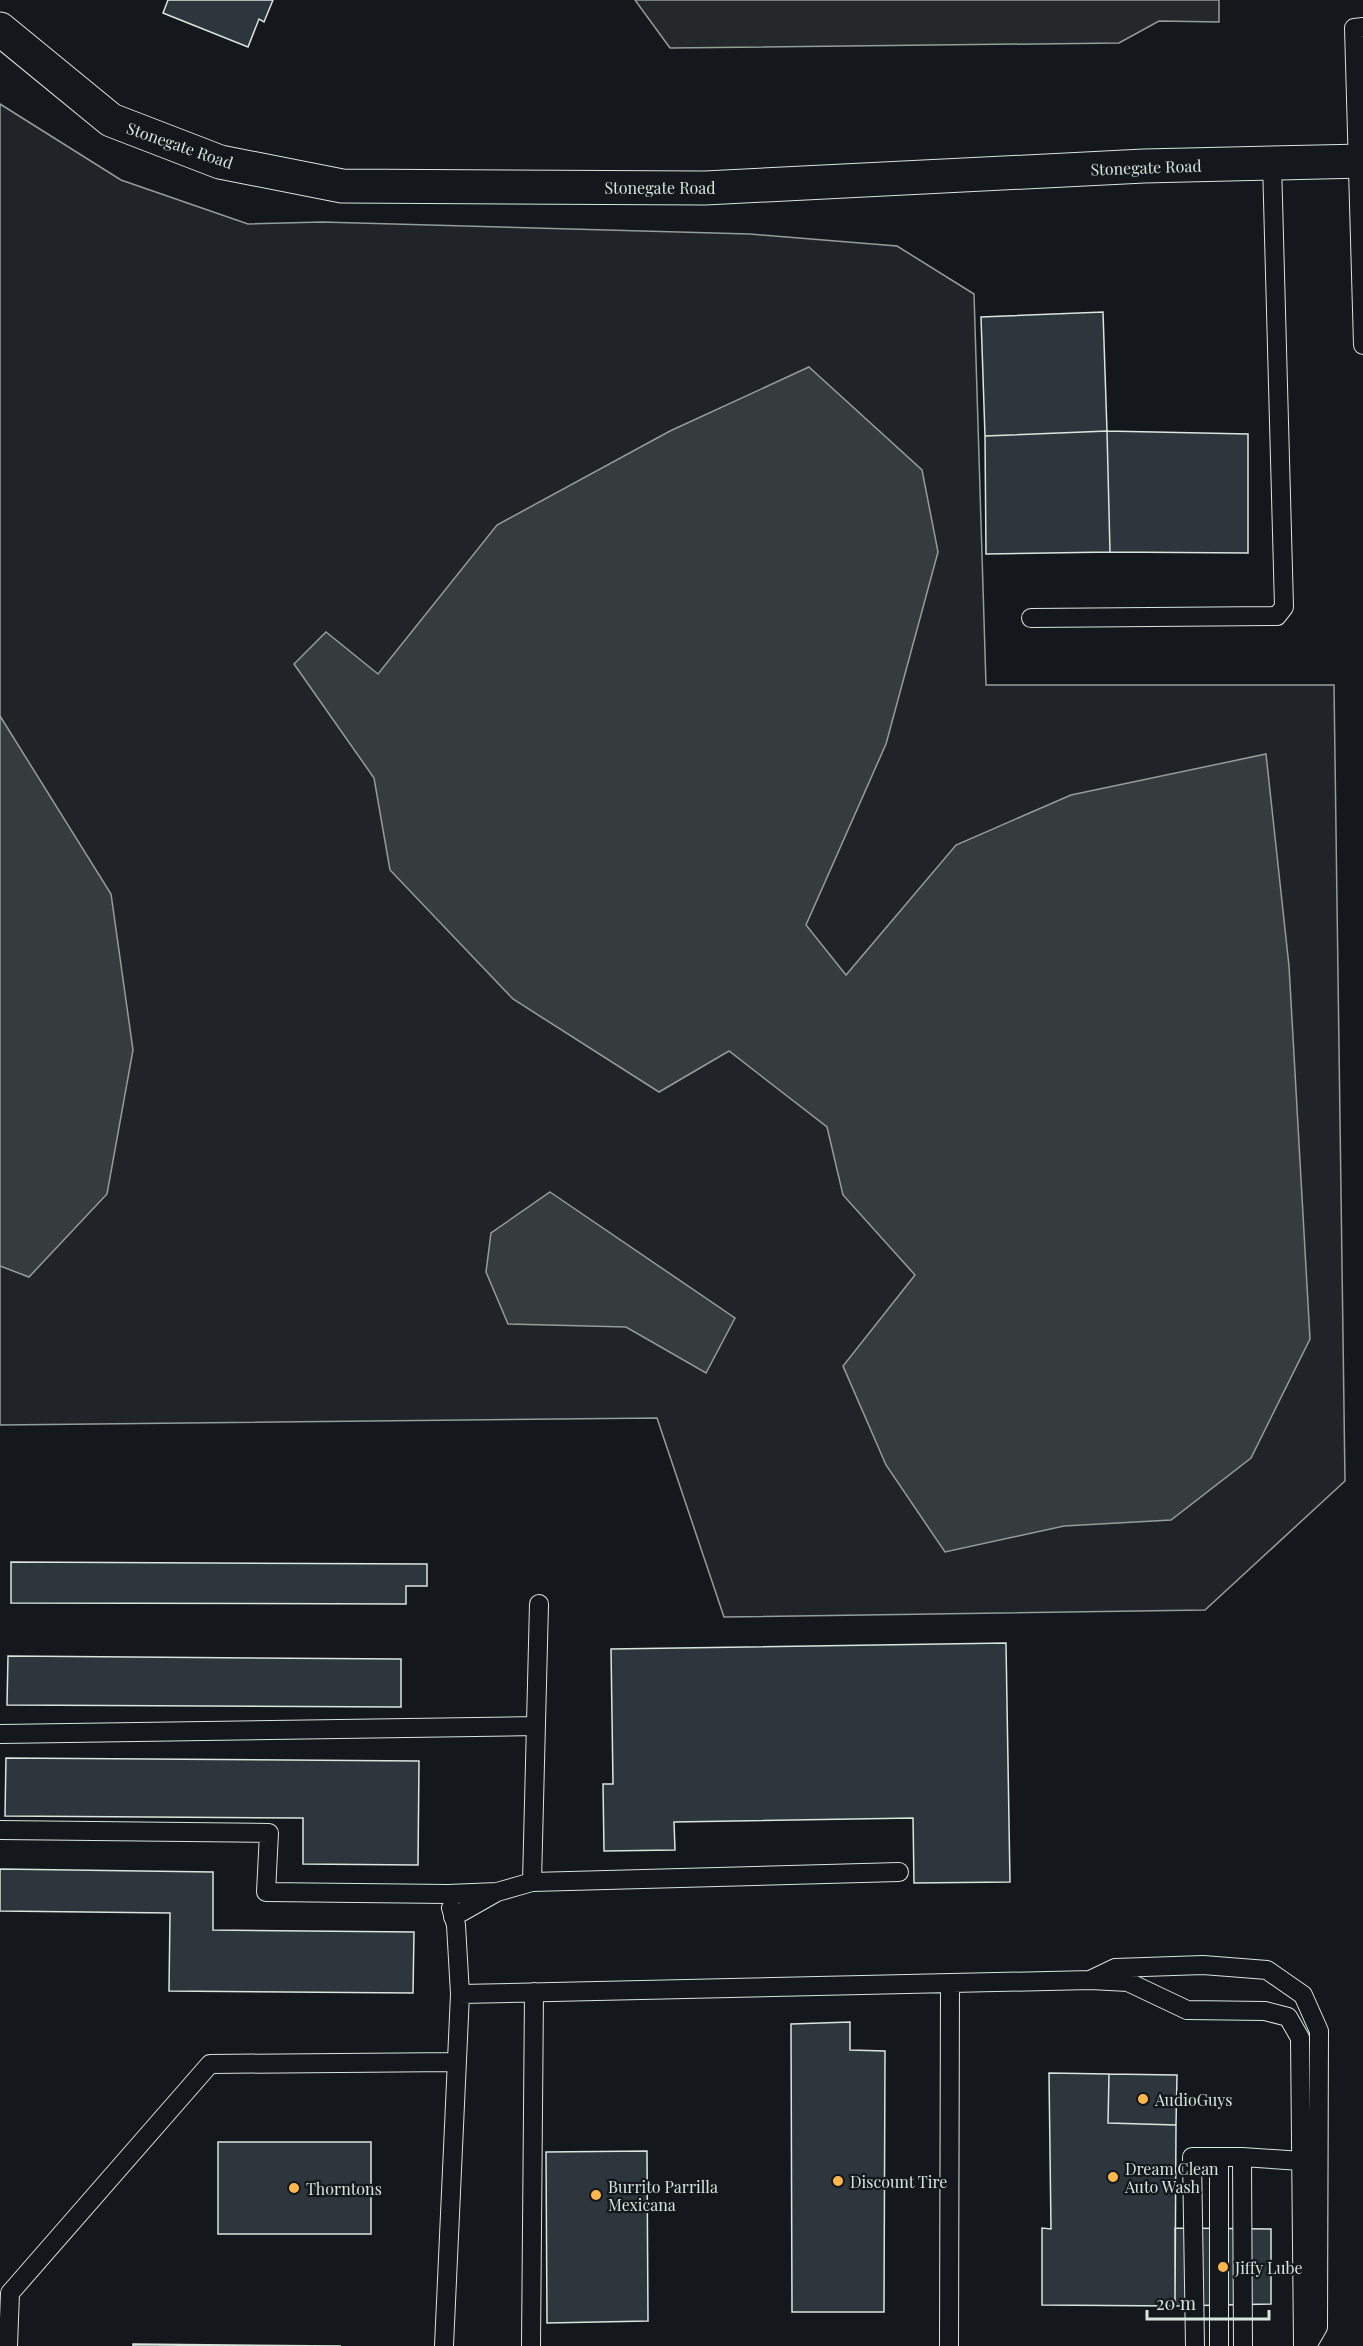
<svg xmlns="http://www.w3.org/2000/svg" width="1363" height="2346" viewBox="0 0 1363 2346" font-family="'Playfair Display',serif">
	<rect width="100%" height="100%" fill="#14181c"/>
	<!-- green -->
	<path fill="#202428" stroke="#939e99" stroke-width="1.5" d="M0,104L121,180L248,224L322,222L750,234L897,246L974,294L986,685H1334L1345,1481L1205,1610L724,1617L657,1418L0,1425Z"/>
	<!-- parking -->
	<path fill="#24282b" stroke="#939e99" stroke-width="1.5" d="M635,0H1219V22L1159,21L1119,43L670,48Z"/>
	<!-- water -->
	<path fill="#363b3e" stroke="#939e99" stroke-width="1.5" d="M809,367L922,470L938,552L886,744L806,925L846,975L956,845L1071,795L1266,754L1289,966L1310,1339L1251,1458L1171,1520L1064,1526L945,1552L886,1465L843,1366L915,1275L843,1195L827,1127L729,1051L659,1092L513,999L390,870L374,778L294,664L326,632L378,674L497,525L670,431Z
		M0,716L111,894L133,1050L107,1194L29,1277L0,1266Z
		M550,1192L735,1318L706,1373L626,1327L508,1324L486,1272L491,1233Z"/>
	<!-- building -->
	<path fill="#2c363c" stroke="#d8e6dc" stroke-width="1.5" d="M168,0H273L264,22L259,19L248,47L163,13Z
		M1103,312L1107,431L985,436L981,317Z
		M1107,431L1110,552L986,554L985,436Z
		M1107,431L1248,434V553L1110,552Z
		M11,1562L427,1564V1586H406V1604L11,1603Z
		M1006,1643L1010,1882L914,1883L913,1818L674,1822L675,1850L604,1851L603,1784H613L611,1649Z
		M8,1656L401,1659V1707L7,1705Z
		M6,1758L419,1761L418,1865L303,1864V1818L5,1816Z
		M0,1869L213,1872V1930L414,1932L413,1993L169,1991L170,1913L0,1911Z
		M850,2022V2050L885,2051L884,2312H792L791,2024Z
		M1049,2073L1109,2074L1108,2123L1176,2125L1175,2306L1042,2305V2228L1051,2229Z
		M1109,2074L1177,2075L1176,2125L1108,2123Z
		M218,2142H371V2234H218Z
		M647,2151L648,2321L547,2323L546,2152Z
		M1175,2228L1271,2229V2304L1175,2306Z
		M133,2344L341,2346H133Z"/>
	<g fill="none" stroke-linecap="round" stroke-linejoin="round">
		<defs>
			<path id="lane" d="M1363,27L1354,28L1363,345
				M1031,618L1277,616L1284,607L1272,163
				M0,1734L536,1726
				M0,1830L269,1833L266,1892L448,1894L497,1892
				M532,1882L539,1604
				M453,1917L497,1892L532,1882L899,1872
				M1092,1979L1115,1968L1203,1965L1267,1970L1303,1995L1319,2031L1318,2327L1307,2346
				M460,1994L1091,1980L1128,1982L1187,2010L1265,2011L1288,2017L1300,2038L1303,2346
				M1219,2157V2346
				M1242,2157L1243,2346
				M8,2346L10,2293L210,2064L455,2062
				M444,2346L460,1994L456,1925L451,1908
				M531,2346L534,1992
				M949,2346L950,1983
				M1195,2346L1192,2157H1242L1302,2161"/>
			<path id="street" d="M0,29L111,120L220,162L342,186L705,188L1144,166L1363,161"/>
		</defs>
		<!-- lane casing -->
		<use href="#lane" stroke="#d8e6dc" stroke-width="20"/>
		<!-- street casing -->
		<use href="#street" stroke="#d8e6dc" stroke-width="35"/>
		<!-- lane -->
		<use href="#lane" stroke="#14181c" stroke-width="18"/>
		<!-- street -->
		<use href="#street" stroke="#14181c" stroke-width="33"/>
	</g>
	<!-- markers -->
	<g fill="#ffb74d" stroke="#14181c" stroke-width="2">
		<circle cx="1143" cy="2099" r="6"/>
		<circle cx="1113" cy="2177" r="6"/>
		<circle cx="838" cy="2181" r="6"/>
		<circle cx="294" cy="2188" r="6"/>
		<circle cx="596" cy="2195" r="6"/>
		<circle cx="1223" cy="2267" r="6"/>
	</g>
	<g text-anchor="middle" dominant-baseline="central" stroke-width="4.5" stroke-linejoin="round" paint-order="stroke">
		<!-- street labels -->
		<g font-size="16" fill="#d8e6dc" stroke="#14181c">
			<text transform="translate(180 145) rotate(19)">Stonegate Road</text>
			<text transform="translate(1146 167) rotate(-2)">Stonegate Road</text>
			<text x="660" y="187">Stonegate Road</text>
		</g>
		<!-- poi labels -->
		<g font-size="16" fill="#d8e6dc" stroke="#14181c" text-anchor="start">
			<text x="1155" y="2099">AudioGuys</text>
			<text x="1125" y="2168">Dream Clean<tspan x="1125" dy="18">Auto Wash</tspan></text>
			<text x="850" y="2181">Discount Tire</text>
			<text x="608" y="2186">Burrito Parrilla<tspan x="608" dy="18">Mexicana</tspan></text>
			<text x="306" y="2188">Thorntons</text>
			<text x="1235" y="2267">Jiffy Lube</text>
		</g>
	</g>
	<!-- scale -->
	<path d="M1147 2310v9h122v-9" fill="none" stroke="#d8e6dc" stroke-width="3"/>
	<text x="1156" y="2310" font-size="18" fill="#d8e6dc" stroke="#14181c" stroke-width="4.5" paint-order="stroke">20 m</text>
</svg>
